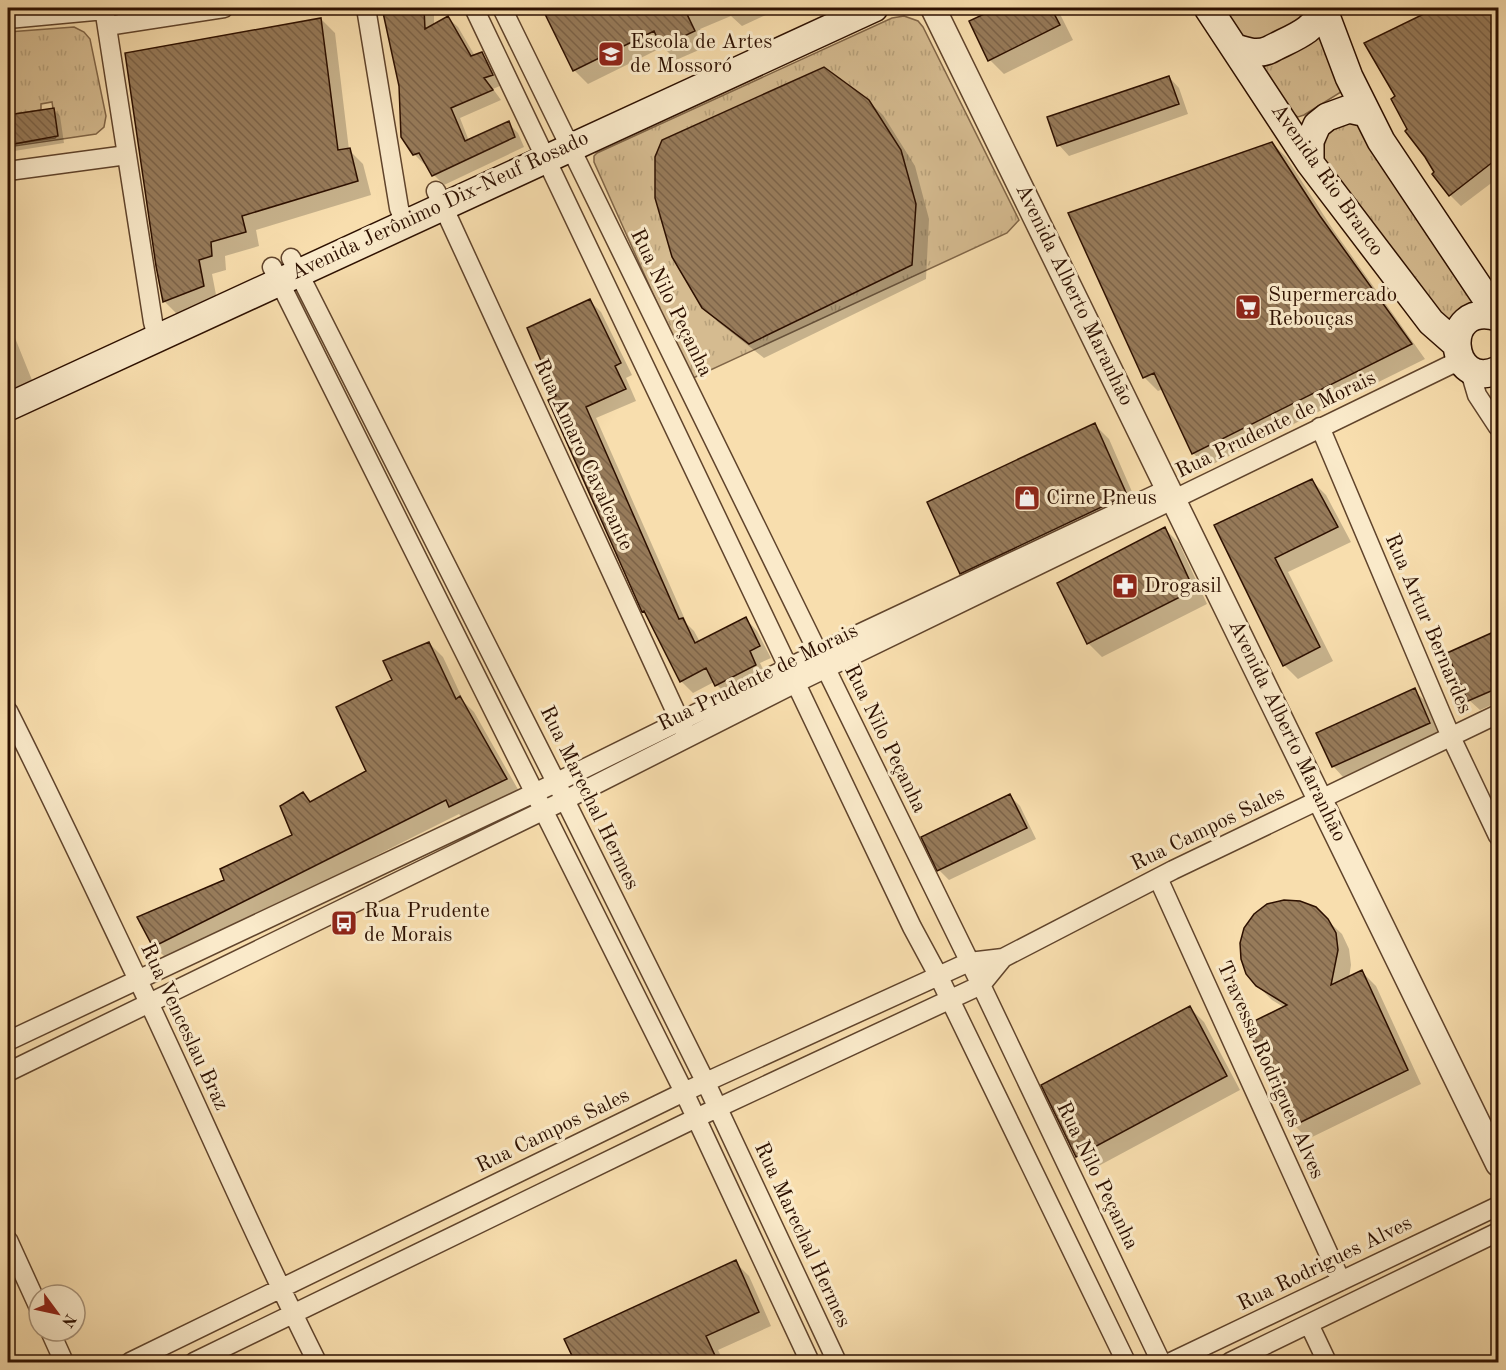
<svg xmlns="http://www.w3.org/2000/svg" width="1506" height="1370" viewBox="0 0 1506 1370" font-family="'Old Standard TT',serif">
	<defs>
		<pattern id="park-tufts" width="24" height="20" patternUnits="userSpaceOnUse" patternTransform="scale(1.5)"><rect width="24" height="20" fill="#d5bb90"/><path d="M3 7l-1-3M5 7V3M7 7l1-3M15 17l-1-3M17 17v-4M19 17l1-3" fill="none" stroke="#b7a07a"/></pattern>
		<pattern id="building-back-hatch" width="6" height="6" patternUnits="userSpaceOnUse" patternTransform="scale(1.5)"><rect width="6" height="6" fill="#977b5a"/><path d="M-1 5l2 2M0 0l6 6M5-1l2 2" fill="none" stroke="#7c6348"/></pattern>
	</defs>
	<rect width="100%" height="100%" fill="#f8deae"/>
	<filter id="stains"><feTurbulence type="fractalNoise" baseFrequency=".00333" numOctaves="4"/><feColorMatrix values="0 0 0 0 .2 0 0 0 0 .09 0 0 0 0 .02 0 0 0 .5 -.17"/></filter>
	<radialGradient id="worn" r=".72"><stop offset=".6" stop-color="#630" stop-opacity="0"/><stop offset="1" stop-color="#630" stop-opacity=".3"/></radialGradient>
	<!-- green -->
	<path fill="#d5bb90" stroke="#816648" stroke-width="1.5" d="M1220,8H1310V13L1270,40H1246Z"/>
	<!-- park -->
	<path fill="url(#park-tufts)" stroke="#816648" stroke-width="1.5" d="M904,16L918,21L923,27L1019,220L1007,233L691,379L594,162V156L597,153L892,18Z
		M74,27L84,32L90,39L106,116L104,127L96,134L8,147V145L55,138L57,136L52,102L41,104V110L8,115V32Z
		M1321,34L1344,87L1341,92L1304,115L1298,117L1294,114L1264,69V64Z
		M1353,118L1482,306L1446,329L1322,161L1316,136Z"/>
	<!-- shadow -->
	<path fill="#0003" d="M384,8H426L434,15V26L448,18L458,27L475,56L481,54L491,64L502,85L493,89L501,100L460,118L469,141L508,123L518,133L524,147L444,185L434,175L427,163L424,164L414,154Z
		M544,8H765L768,14L742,26L731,16L700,29L708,46L676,60L663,47L588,84L574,70Z
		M1000,8H1057L1073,40L1004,74L990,60L971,22Z
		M1439,8H1498V178L1461,206L1450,195L1409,130L1397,97L1366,43Z
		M321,19L335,33L349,150L363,164L371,195L256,230L259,246L225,256L226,270L212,274L217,300L178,315L164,301Z
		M1169,77L1179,88L1188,114L1069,156L1059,145Z
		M868,101L883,115L915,166L929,219L926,279L764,358L718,322L703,307Z
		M53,109L60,116L64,143L8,152V116Z
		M1272,143L1286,157L1334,231L1425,359L1207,467L1193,453L1163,389L1158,391L1144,377Z
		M589,300L601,312L632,375L626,378L636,401L596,418L687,624L694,631L700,642L746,619L757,631L771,658L760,663L767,677L728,696L714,682L693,693L681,681L649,617L644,611L550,400L558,397Z
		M8,325L11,328L34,385L8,397Z
		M1095,425L1109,439L1140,510L975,587L961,573Z
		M1312,481L1326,495L1351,542L1288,572L1333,661L1298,679L1284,665L1216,526Z
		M1165,529L1179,543L1207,604L1102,657L1088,643Z
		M1498,632V702L1480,710L1469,700L1449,653Z
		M429,643L443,657L464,702L474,712L520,793L464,820L459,814L168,960L154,946L226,880L294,835L303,794L312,803L368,772Z
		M1414,690L1425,701L1439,733L1343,777L1333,766Z
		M1010,796L1020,806L1036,839L949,880L939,870Z
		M1327,920L1342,934L1349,949L1351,965L1349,978L1362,972L1376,986L1421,1084L1308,1139L1294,1125L1285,1008L1272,1000L1257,985Z
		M1190,1008L1204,1022L1240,1090L1091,1170L1077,1156Z
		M735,1262L749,1276L771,1326L718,1350L724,1362H577L566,1339Z"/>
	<!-- building -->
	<path fill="url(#building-back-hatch)" stroke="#2d1000" stroke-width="1.5" d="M382,8H424L425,29L448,16L471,56L482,52L493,75L484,78L493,90L451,108L465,141L509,121L515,137L432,176L419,153L413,155L401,137L399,86Z
		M542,8H684L695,31L661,47L654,31L573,71Z
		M997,8H1051L1060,25L988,61L969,21Z
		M1436,8H1498V158L1449,196L1432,174L1434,172L1425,157L1405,131L1407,129L1391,99L1395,96L1364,43Z
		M321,18L338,150L350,148L358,181L242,216L246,232L211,242L212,256L199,260L204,286L163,302L156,266L125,53Z
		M824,67L869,100L901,150L916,204L912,265L749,344L702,308L672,257L655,198V157L662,140Z
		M1169,76L1179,104L1057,146L1047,117Z
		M54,108L58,136L8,145V115Z
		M1272,142L1320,216L1412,344L1192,454L1154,373L1143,378L1068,213Z
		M590,299L621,363L615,366L626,389L586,407L679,619L683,618L695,643L746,617L760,646L750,651L756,665L715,686L706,668L680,682L644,611L642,612L548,400L556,396L527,328Z
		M1095,423L1127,495L960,574L927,502Z
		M1312,479L1338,527L1275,558L1320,647L1283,666L1214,525Z
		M1165,527L1194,590L1087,644L1057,583Z
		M1498,630V688L1468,701L1447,653Z
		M429,642L456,699L460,696L507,779L449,807L446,800L153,947L137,917L224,880L220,869L292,835L280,806L303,792L310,802L366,771L336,707L392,680L383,661Z
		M1415,688L1430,723L1332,767L1316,733Z
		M1010,794L1027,828L937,871L921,837Z
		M1284,900L1300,901L1316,907L1328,919L1336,933L1338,950L1331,985L1362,970L1408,1070L1293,1126L1246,1025L1287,1005L1256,986L1246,974L1241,959L1240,943L1244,928L1254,914L1267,904Z
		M1190,1006L1227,1076L1076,1157L1041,1085Z
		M736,1260L759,1312L706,1336L718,1362H575L564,1339Z"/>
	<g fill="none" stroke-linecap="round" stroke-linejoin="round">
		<defs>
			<path id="minor" d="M104,8L153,322L157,337
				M366,8L399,208L405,223
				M474,8L912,927L939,977L1126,1362
				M502,8L981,985L1161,1362
				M8,19L105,10
				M107,26L224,8
				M8,171L127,155
				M436,191L685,732
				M291,258L556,782L706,1083L837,1362
				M272,267L684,1092L810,1362
				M1469,368L1477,395L1498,427
				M1320,427L1451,737L1498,836
				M8,711C57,808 103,907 150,1005C206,1124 258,1245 317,1362
				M1158,878L1341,1281
				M8,1041L549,786L818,653L1157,494
				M8,1072L565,800L796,683L1450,365L1457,363L1467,367
				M8,1240L39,1308
				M1309,1324L1327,1362
				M50,1331L64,1362
				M130,1362L684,1092L969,962L1003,958L1173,870L1498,714
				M194,1362L696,1118L981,985L1003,958
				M1171,1362L1498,1206
				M1230,1362L1498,1232"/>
			<path id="tertiary" d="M933,8L1498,1164"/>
			<path id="secondary" d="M1208,8L1310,163L1431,322L1456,344
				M1323,8L1349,77L1381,141L1488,301L1493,315
				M1236,48C1248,52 1257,55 1269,50C1291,38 1315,32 1323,8
				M1310,163V141L1317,125L1327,117L1349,109L1367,113
				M1498,317C1438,300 1449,393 1498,370
				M8,407L874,8"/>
		</defs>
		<!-- minor casing -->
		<use href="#minor" stroke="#60442c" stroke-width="21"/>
		<!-- tertiary casing -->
		<use href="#tertiary" stroke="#60442c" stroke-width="27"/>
		<!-- secondary casing -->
		<use href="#secondary" stroke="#2d1000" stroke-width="30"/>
		<!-- minor -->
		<use href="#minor" stroke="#faeaca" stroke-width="18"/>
		<!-- tertiary -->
		<use href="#tertiary" stroke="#faeaca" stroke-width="24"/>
		<!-- secondary -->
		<use href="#secondary" stroke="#faeaca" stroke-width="27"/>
	</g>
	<!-- icons -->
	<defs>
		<symbol id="school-square" viewBox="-11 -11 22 22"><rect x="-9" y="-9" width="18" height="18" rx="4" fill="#8f2418" stroke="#faeaca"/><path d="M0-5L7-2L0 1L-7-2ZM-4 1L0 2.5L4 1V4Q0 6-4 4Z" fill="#fff"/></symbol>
		<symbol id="supermarket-square" viewBox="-11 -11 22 22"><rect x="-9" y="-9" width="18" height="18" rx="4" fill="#8f2418" stroke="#faeaca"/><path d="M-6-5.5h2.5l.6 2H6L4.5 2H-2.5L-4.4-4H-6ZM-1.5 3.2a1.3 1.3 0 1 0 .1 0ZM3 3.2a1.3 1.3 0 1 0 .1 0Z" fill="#fff"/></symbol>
		<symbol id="shop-square" viewBox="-11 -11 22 22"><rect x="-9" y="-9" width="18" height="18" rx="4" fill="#8f2418" stroke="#faeaca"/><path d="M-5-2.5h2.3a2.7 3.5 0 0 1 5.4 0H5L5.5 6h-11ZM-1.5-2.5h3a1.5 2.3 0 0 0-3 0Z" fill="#fff"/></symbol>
		<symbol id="pharmacy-square" viewBox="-11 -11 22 22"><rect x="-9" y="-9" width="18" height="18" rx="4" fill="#8f2418" stroke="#faeaca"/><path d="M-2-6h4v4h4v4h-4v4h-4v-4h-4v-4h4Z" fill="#fff"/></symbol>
		<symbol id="bus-square" viewBox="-11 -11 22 22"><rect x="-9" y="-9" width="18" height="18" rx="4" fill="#8f2418" stroke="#faeaca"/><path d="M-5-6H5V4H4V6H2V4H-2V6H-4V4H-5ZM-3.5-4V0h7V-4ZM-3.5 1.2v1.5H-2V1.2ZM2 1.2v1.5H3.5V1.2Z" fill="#fff"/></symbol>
	</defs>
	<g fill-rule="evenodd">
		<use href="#school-square" x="596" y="39" width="30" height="30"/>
		<use href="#supermarket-square" x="1233" y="292" width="30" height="30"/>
		<use href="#shop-square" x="1012" y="483" width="30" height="30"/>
		<use href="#pharmacy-square" x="1110" y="571" width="30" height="30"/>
		<use href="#bus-square" x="329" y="908" width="30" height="30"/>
	</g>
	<g text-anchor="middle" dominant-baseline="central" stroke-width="6" stroke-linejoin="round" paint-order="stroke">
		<!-- poi labels -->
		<g font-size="21" fill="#2d1000" stroke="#faeaca" text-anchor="start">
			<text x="630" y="42">Escola de Artes<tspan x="630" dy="24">de Mossoró</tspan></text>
			<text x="1268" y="295">Supermercado<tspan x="1268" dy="24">Rebouças</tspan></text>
			<text x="1046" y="498">Cirne Pneus</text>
			<text x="1144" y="586">Drogasil</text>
			<text x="364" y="911">Rua Prudente<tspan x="364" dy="24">de Morais</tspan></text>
		</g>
		<!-- street labels -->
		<g font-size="21" fill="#2d1000" stroke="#faeaca">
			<text transform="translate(1327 180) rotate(55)">Avenida Rio Branco</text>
			<text transform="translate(440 206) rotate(-25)">Avenida Jerônimo Dix-Neuf Rosado</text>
			<text transform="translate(1074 295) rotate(64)">Avenida Alberto Maranhão</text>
			<text transform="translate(671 303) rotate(64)">Rua Nilo Peçanha</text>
			<text transform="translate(1276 425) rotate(-26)">Rua Prudente de Morais</text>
			<text transform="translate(583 455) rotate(65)">Rua Amaro Cavalcante</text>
			<text transform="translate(1428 624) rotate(67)">Rua Artur Bernardes</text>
			<text transform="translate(758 678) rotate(-26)">Rua Prudente de Morais</text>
			<text transform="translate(1287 731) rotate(64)">Avenida Alberto Maranhão</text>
			<text transform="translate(885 739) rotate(64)">Rua Nilo Peçanha</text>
			<text transform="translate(589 798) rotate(64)">Rua Marechal Hermes</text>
			<text transform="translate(1208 829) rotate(-26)">Rua Campos Sales</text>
			<text transform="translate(184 1027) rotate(65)">Rua Venceslau Braz</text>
			<text transform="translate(1270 1070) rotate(66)">Travessa Rodrigues Alves</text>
			<text transform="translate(553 1131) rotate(-26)">Rua Campos Sales</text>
			<text transform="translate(1097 1176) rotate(64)">Rua Nilo Peçanha</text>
			<text transform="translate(802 1235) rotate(65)">Rua Marechal Hermes</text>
			<text transform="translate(1325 1264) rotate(-26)">Rua Rodrigues Alves</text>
		</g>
	</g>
	<!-- margin -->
	<rect width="1506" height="1370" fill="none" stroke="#f8deae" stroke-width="30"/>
	<rect x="9" y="9" width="1488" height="1352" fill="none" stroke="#2d1000" stroke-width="3"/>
	<rect x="15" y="15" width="1476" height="1340" fill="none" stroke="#2d1000" stroke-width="1.5"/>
	<!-- north arrow -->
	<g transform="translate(57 1313) rotate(123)"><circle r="28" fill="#faeaca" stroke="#a89379" stroke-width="1.5"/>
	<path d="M0-4.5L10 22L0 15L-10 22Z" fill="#8f2418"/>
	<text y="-9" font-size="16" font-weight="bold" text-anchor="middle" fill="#2d1000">N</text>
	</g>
	<rect width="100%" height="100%" filter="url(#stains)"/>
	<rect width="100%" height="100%" fill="url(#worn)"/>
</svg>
